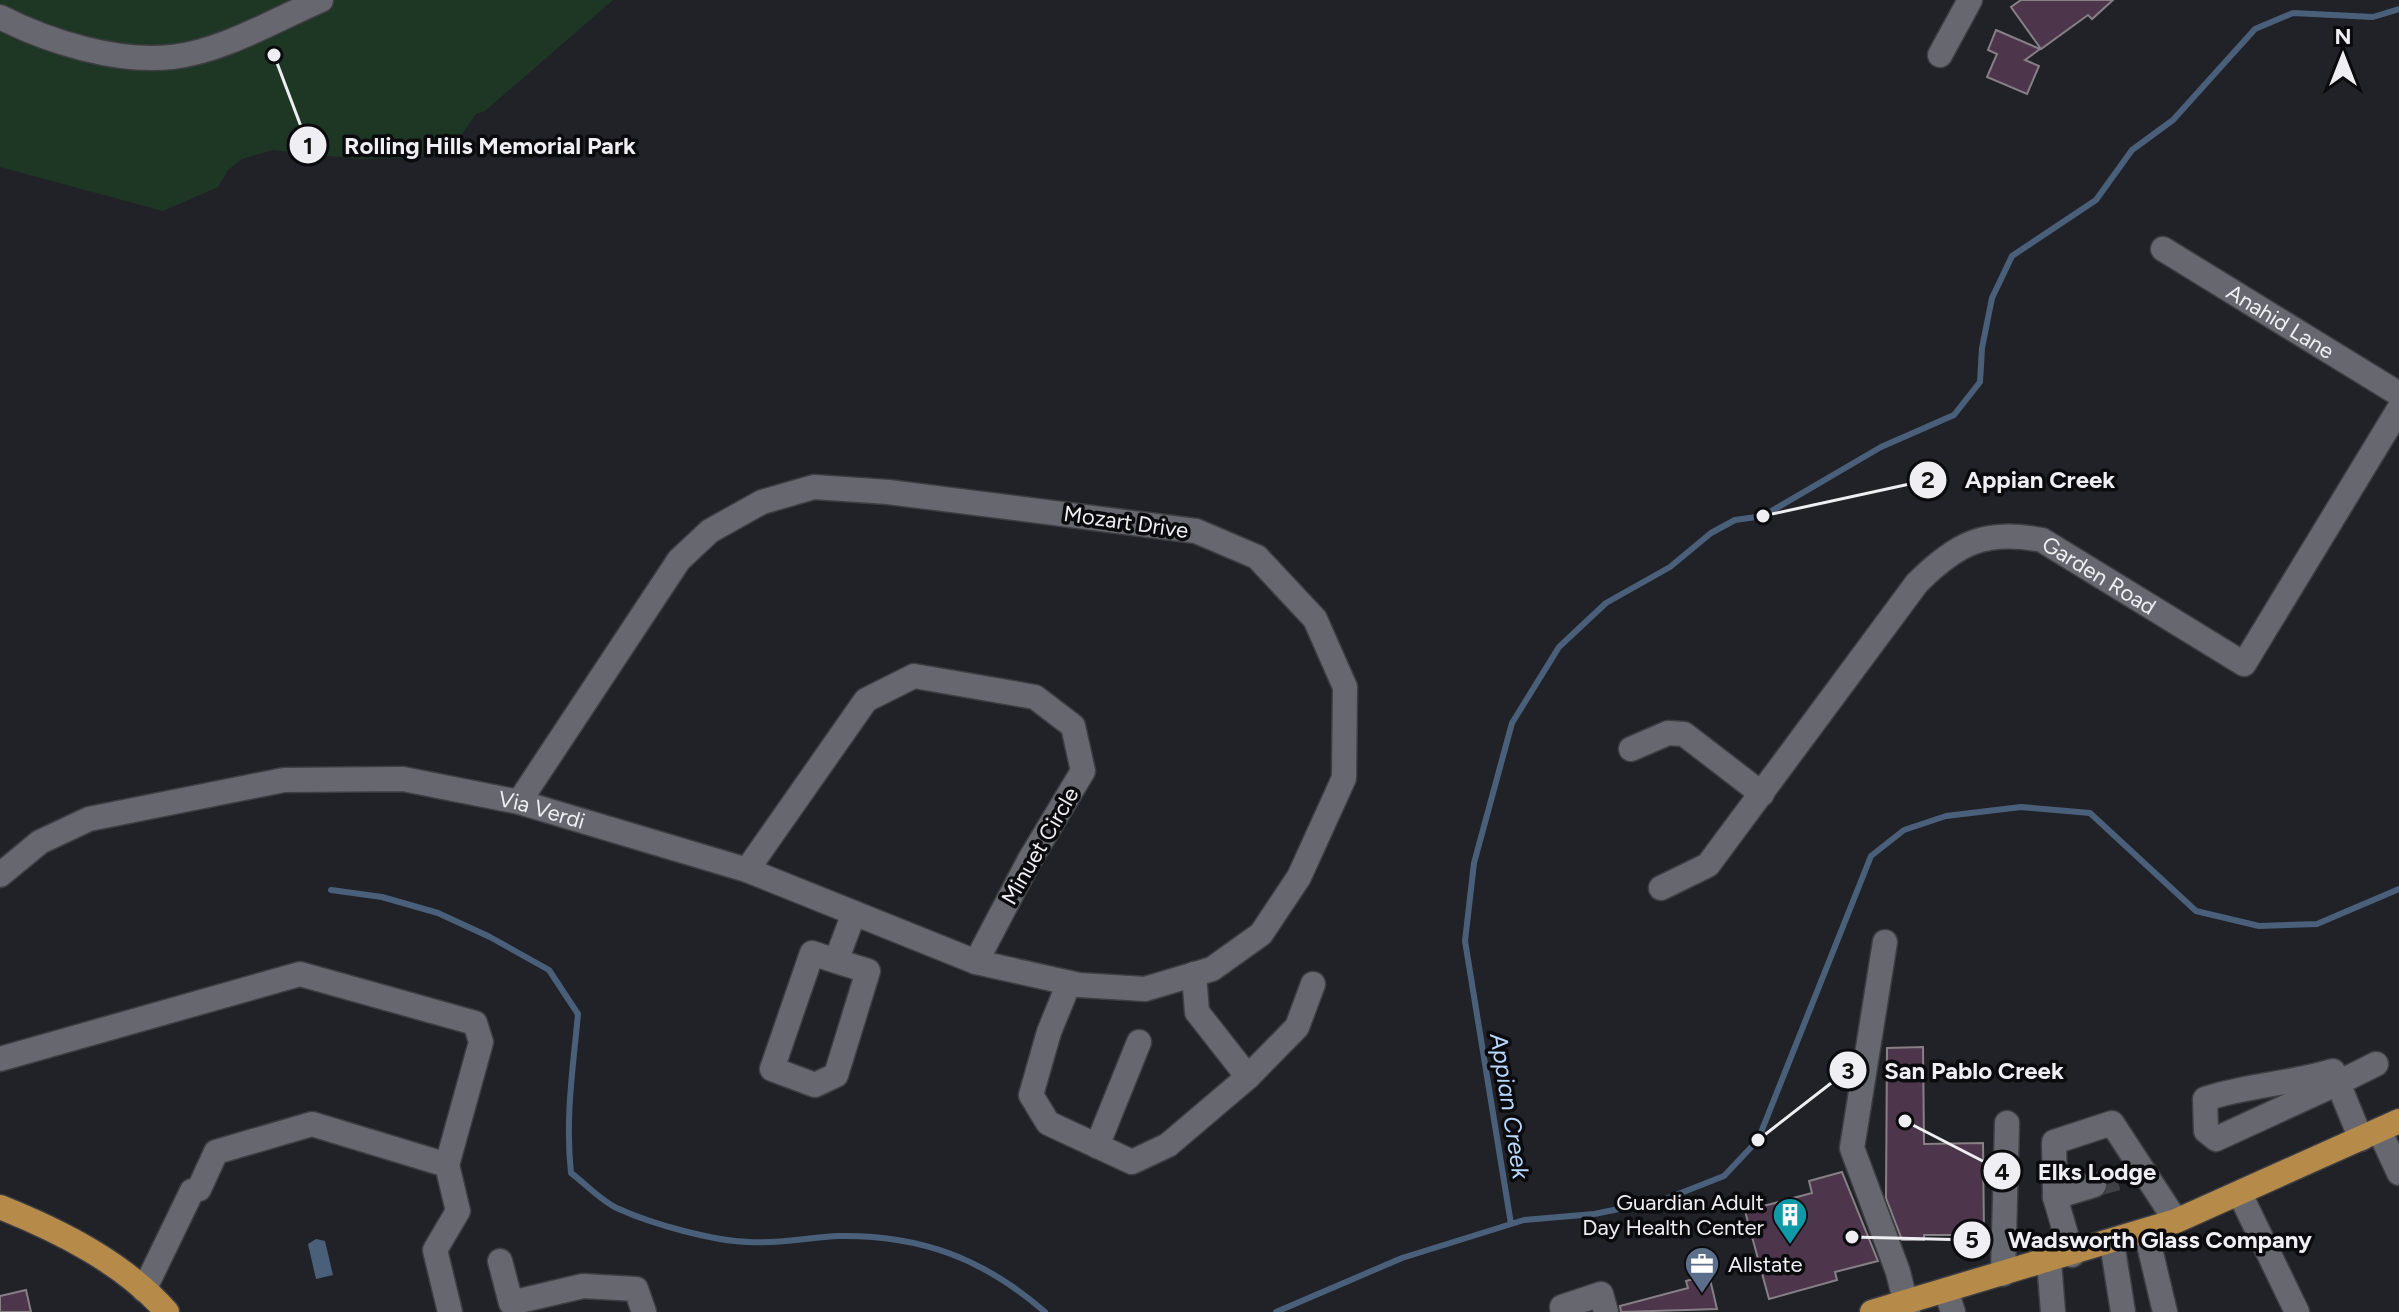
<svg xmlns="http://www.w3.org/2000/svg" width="2399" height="1312" viewBox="0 0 2399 1312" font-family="Figtree,sans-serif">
	<rect width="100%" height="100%" fill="#212228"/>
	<!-- green -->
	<path fill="#1e3725" d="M0,0H613L485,111L476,114L459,138L439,153L414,158L359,159L272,150L242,159L228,170L218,187L163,211L0,167Z"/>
	<!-- water -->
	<path fill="#4a607a" d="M316,1239L325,1241L333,1275L316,1279L308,1244Z"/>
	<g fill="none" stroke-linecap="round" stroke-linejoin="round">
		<!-- stream -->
		<path stroke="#4a607a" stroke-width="6" d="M331,890L382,897L438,913L490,937L549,970L578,1014C573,1068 565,1118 571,1173C586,1184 602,1202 619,1209C652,1224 713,1241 749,1242C779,1244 809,1237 840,1236C922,1235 984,1259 1045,1312
			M1511,1224L1465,941L1474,863L1512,723L1559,647L1606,603L1670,567L1711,533L1735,520L1763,516L1881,447L1954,415L1980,382L1982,348L1992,298L2012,256L2096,200L2132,150L2173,120L2255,29L2293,13L2373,17L2399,9
			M1276,1312L1402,1258L1524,1220L1594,1214L1663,1200L1724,1176L1758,1140L1871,856L1904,830L1946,816L2021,807L2090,813L2196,911L2259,926L2317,924L2399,889"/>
	</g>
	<!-- building -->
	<path fill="#4d354c" stroke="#868085" stroke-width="2" d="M2021,0H2113L2092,19L2088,15L2041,49L2011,7Z
		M1996,30L2040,49L2025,60L2039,66L2027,94L1987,77L1997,54L1988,50Z
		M1923,1047L1924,1144L1983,1143L1984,1235H1924V1240H1902L1886,1198L1887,1048Z
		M1842,1172L1878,1261L1835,1272L1837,1280L1769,1299L1745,1211L1812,1193L1809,1181Z
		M1709,1275L1717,1309L1621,1312L1620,1306L1688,1288L1686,1281Z
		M26,1290L31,1312H0V1296Z"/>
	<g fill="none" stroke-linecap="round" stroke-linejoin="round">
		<!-- minor-tunnel -->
		<path stroke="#404146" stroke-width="24" stroke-dasharray="24 12" stroke-linecap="butt" d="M2094,1185L2122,1177"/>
		<defs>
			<g id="minor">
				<path d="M0,17C49,42 117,63 172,57C223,51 275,20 321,0"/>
				<path d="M1940,55L1970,0"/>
				<path id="s1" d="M2163,249L2399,394"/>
				<path d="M1631,749L1668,733L1684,734L1762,794"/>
				<path d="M747,870L866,700L914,676L1035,697L1073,726L1083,771L1029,861L976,962"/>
				<path id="s2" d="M0,875L40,842L89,819L284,780L403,779L519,802L747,870L976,962L1079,985L1145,989L1212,969L1261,934L1299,877L1344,778L1345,687L1315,619L1257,557L1196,531L888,492L814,487L762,502L710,531L679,560L519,802"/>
				<path id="s3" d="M1661,888L1708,865L1917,583C1957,543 1985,529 2042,540L2244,664L2399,409"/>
				<path d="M1885,942L1852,1148L1898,1272L1908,1312"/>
				<path d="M836,961L868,971L836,1075L815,1085L772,1069L812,953L836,961L854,913"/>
				<path d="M1194,974L1197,1012L1248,1077L1297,1027L1313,984"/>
				<path d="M1069,983L1049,1032L1031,1095L1048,1123L1132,1162L1168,1145L1248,1077"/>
				<path d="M0,1059L300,974L475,1023L481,1042L447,1165"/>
				<path d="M2333,1071L2338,1083L2216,1139L2206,1131L2205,1099C2247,1085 2290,1084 2333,1071Z"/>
				<path d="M2379,1130L2399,1173"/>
				<path d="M2361,1139L2338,1083L2376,1064"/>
				<path d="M1097,1146L1139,1042"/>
				<path d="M2240,1194L2297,1312"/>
				<path d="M2055,1197L2094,1185"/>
				<path d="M2146,1232L2165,1312"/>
				<path d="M2112,1243L2123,1312"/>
				<path d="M2072,1255L2055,1197L2054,1142L2112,1123L2176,1221"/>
				<path d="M500,1261L511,1303L583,1286L636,1289L644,1312"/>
				<path d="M2049,1261L2053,1312"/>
				<path d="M2003,1274L2007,1123"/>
				<path d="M144,1290L192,1191L199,1189L216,1152L312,1124L447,1165L458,1211L435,1250L450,1312"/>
				<path d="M1946,1290L1953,1312"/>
				<path d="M1563,1312L1562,1307L1601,1294L1606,1312"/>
			</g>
			<path id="major" d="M0,1207C60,1231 124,1263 167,1312
				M1872,1312L2176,1221L2399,1121"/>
		</defs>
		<!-- minor casing -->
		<use href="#minor" stroke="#3d3d42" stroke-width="27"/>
		<!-- major casing -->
		<use href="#major" stroke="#3d3d42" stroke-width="27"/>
		<!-- minor -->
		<use href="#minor" stroke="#67686f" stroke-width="24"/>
		<!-- major -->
		<use href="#major" stroke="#b68b4a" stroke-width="24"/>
	</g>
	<!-- icons -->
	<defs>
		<symbol id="building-pin" viewBox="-11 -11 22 30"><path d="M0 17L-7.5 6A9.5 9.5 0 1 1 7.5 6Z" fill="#0f9aa8" stroke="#0b0b0e"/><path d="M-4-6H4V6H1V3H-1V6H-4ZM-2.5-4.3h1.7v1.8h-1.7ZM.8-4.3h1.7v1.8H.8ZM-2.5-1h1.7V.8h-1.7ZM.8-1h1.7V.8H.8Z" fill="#fff"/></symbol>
		<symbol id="office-pin" viewBox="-11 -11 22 30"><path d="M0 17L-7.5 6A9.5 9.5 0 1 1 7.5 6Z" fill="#5c6f8a" stroke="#0b0b0e"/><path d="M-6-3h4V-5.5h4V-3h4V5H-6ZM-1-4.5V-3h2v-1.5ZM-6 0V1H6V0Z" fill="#fff"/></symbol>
	</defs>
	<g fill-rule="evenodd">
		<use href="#building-pin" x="1770" y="1195" width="40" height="54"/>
		<use href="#office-pin" x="1682" y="1244" width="40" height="54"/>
	</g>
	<g text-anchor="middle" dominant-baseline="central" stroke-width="7" stroke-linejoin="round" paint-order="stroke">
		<!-- street labels -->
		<g font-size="22" fill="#efeff3" stroke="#0b0b0e">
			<text stroke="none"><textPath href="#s1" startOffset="138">Anahid Lane</textPath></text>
			<text transform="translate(1126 522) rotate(8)">Mozart Drive</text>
			<text stroke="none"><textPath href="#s3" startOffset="610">Garden Road</textPath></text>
			<text stroke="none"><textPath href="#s2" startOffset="566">Via Verdi</textPath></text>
			<text transform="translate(1040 846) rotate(-60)">Minuet Circle</text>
		</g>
		<!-- poi labels -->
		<g font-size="22" fill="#efeff3" stroke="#0b0b0e" text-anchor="end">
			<text x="1764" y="1202">Guardian Adult<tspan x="1764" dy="25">Day Health Center</tspan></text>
			<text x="1728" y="1264" text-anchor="start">Allstate</text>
		</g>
		<!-- water labels -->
		<g font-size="24" font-style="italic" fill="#b8d8ff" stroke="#0b0b0e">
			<text transform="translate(1510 1106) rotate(81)">Appian Creek</text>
		</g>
	</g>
	<!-- callouts -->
	<path fill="none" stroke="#efeff3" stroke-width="3" d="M274 55L308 145M1763 516L1928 480M1758 1140L1848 1070M1905 1121L2002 1171M1852 1237L1972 1240"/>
	<g fill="#efeff3" stroke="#0b0b0e" stroke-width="3">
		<circle cx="274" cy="55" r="8"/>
		<circle cx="1763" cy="516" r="8"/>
		<circle cx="1758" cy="1140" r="8"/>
		<circle cx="1905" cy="1121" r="8"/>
		<circle cx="1852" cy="1237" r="8"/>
		<circle cx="308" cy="145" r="20"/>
		<circle cx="1928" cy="480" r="20"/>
		<circle cx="1848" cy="1070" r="20"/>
		<circle cx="2002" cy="1171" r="20"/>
		<circle cx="1972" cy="1240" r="20"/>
	</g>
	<g font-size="24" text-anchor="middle" font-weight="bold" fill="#111">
		<text x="308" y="154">1</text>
		<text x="1928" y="488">2</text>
		<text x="1848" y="1079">3</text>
		<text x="2002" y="1180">4</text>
		<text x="1972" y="1248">5</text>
	</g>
	<g font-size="24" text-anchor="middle" font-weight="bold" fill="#efeff3" stroke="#0b0b0e" stroke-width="7" stroke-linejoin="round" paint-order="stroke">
		<text x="490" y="154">Rolling Hills Memorial Park</text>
		<text x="2040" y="488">Appian Creek</text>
		<text x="1974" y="1079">San Pablo Creek</text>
		<text x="2097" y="1180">Elks Lodge</text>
		<text x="2160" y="1248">Wadsworth Glass Company</text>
	</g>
	<!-- north arrow -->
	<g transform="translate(2343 56)" stroke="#0b0b0e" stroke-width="6" paint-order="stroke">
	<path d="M0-6L14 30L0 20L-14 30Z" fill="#efeff3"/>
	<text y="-12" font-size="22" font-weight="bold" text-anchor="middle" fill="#efeff3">N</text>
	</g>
</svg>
